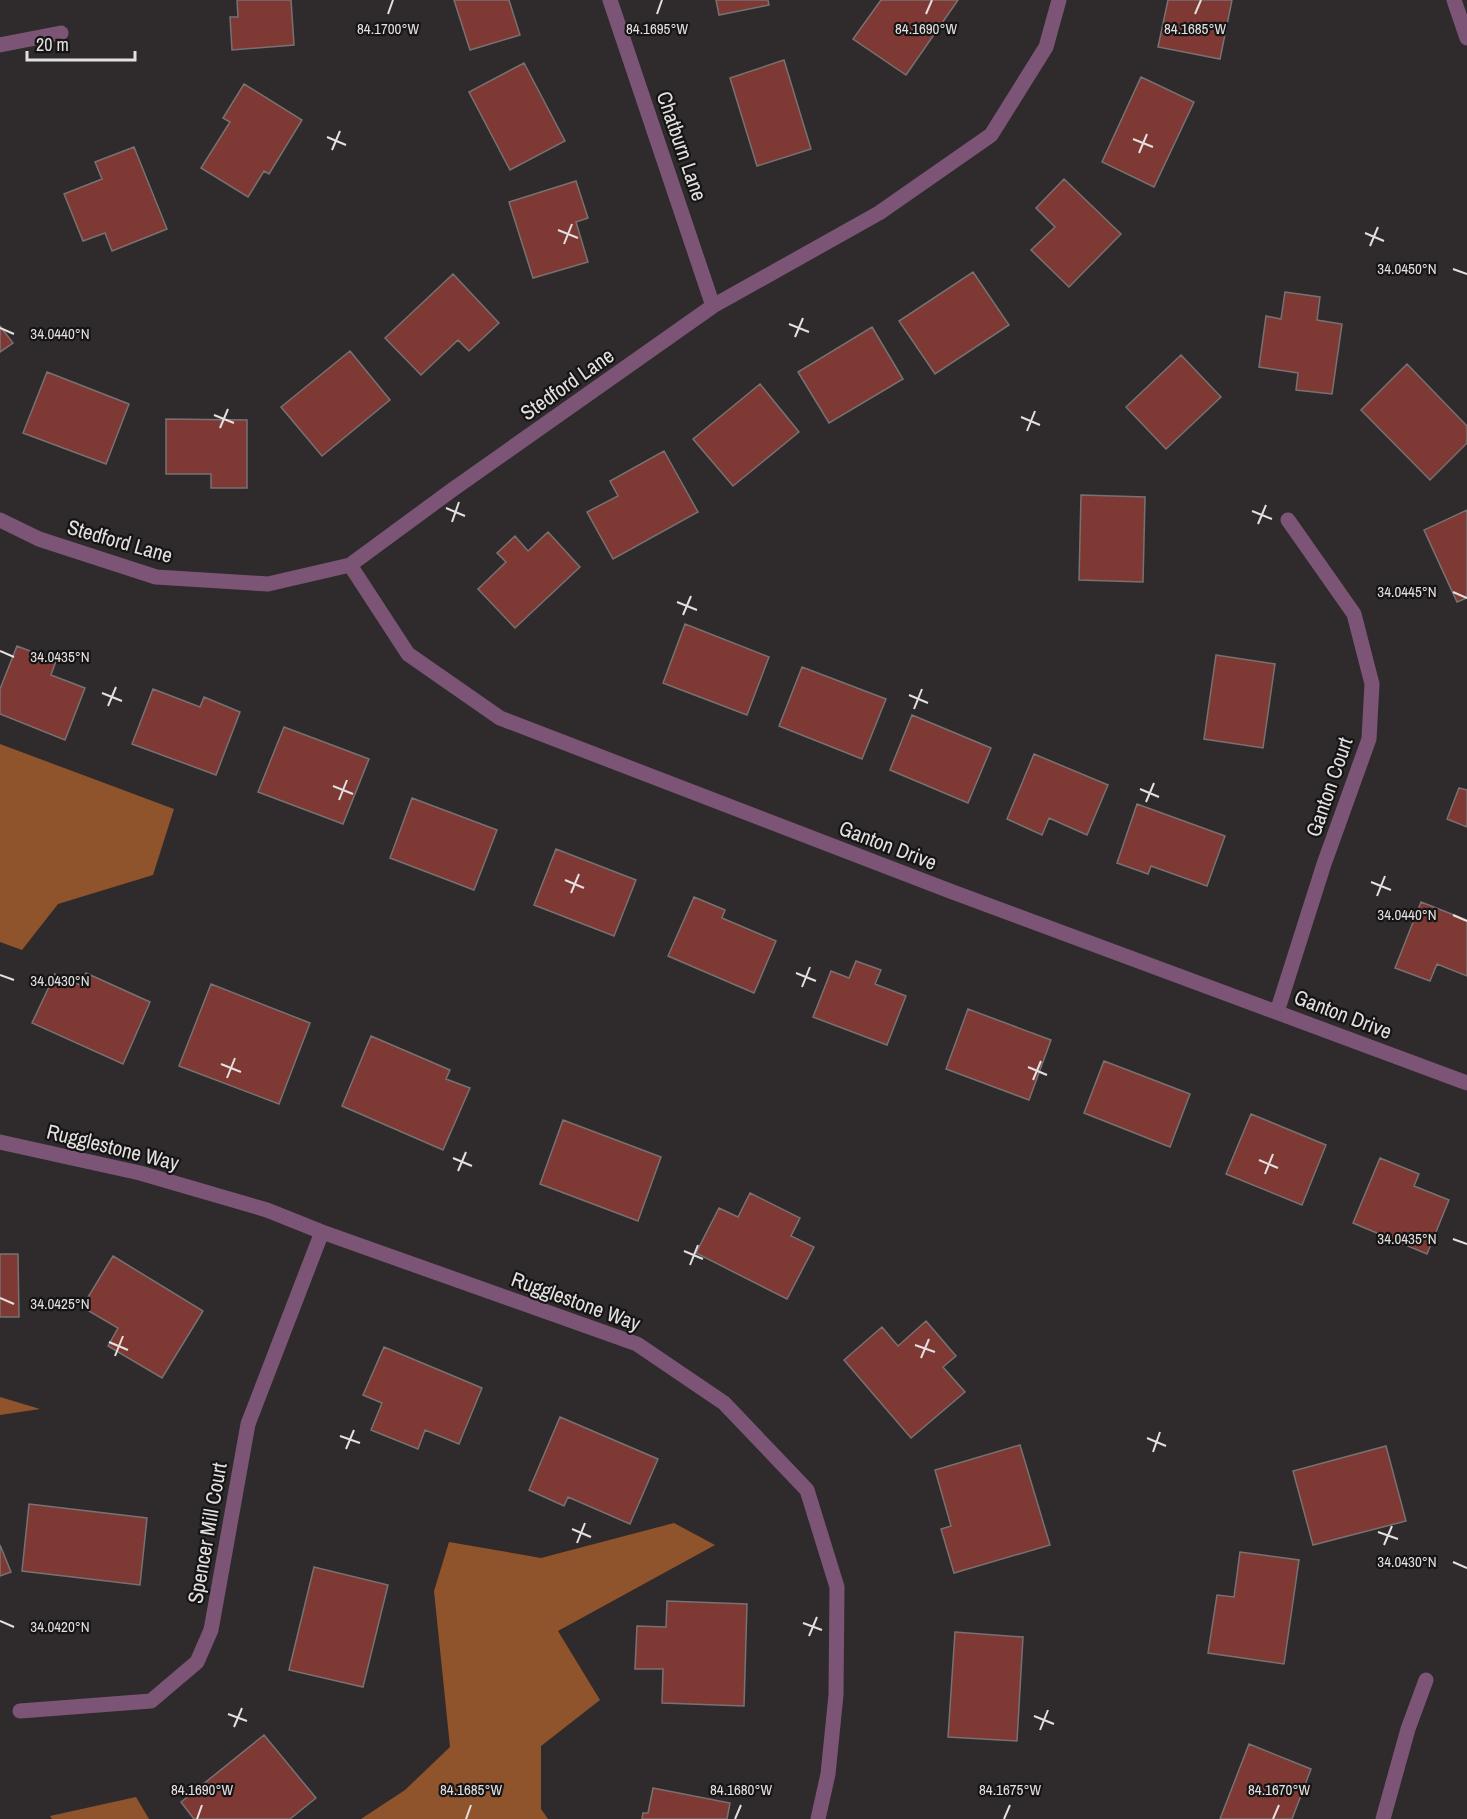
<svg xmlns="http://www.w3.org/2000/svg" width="1467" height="1819" viewBox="0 0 1467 1819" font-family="'Archivo Narrow',sans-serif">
	<rect width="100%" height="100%" fill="#2f2b2c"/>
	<!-- forest -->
	<path fill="#8f542b" d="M0,744L174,809L153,875L58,904L22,950L0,942Z
		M0,1397L40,1409L0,1415Z
		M674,1523L715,1545L558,1631L600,1700L541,1746V1809L548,1819H361L405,1790L450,1747L434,1591L449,1542L541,1558Z
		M136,1797L149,1819H52L50,1816Z"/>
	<!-- building -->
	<path fill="#7e3935" stroke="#777271" stroke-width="1.5" d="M237,0H291L294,45L232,50L230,17H238Z
		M454,0H509L520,35L470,50Z
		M716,0H768L769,5L719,15Z
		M881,0H958L906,75L853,39Z
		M1168,0H1232L1220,59L1158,47Z
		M784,60L811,149L757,166L730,78Z
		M524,63L565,141L510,170L469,92Z
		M1141,77L1194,102L1154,187L1102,162Z
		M244,84L302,120L269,174L264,171L248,197L201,168L230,122L223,118Z
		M134,147L167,229L112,251L105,233L83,241L64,194L102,179L95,162Z
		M1064,179L1121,234L1069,287L1031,250L1055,227L1036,208Z
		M576,181L588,218L576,222L588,262L533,278L509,202Z
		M973,272L1009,325L935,374L899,321Z
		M453,274L499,323L469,351L458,340L421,375L385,338Z
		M1285,292L1320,297L1317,320L1342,324L1332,394L1296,390L1298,373L1259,367L1266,316L1281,319Z
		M0,326L13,343L0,352Z
		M872,327L903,379L829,423L798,372Z
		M350,351L390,400L322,456L281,407Z
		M1181,355L1221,397L1166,449L1126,407Z
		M1407,364L1467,426V443L1430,480L1361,410Z
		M47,372L129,404L106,464L23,433Z
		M760,384L799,432L733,486L693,439Z
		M166,419L247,420V488H211V474H166Z
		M664,451L698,512L613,559L587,512L618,496L610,481Z
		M1081,495L1145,497L1143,582L1079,580Z
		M1467,510V598L1457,602L1424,530Z
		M548,532L580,567L515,628L478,589L506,562L497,553L515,536L528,551Z
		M685,624L769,657L747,715L663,683Z
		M17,646L56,661L51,675L85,688L65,740L0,714V689Z
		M1216,655L1275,664L1263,748L1204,739Z
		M802,667L886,699L862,759L779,726Z
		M153,689L200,707L204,697L240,712L216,775L132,744Z
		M912,715L991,748L968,803L890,770Z
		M284,727L369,759L343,824L258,792Z
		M1034,754L1108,785L1087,835L1049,818L1042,835L1007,819Z
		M1459,788L1467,790V827L1447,819Z
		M412,798L497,830L474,890L390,858Z
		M1137,804L1225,836L1207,886L1151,866L1148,874L1117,863Z
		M556,849L636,880L614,936L534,905Z
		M694,897L725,910L722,918L776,941L754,993L668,956Z
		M1421,902L1467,920V976L1437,964L1430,981L1395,968Z
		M856,961L881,970L875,984L906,996L887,1045L813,1017L831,971L849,978Z
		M86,973L150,1002L123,1064L32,1023L55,974L80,985Z
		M211,984L310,1023L279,1104L179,1066Z
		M968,1009L1051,1040L1029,1100L946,1069Z
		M371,1036L450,1070L446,1079L470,1088L443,1150L342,1106Z
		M1104,1061L1190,1094L1170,1147L1084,1113Z
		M1251,1114L1326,1145L1302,1205L1226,1174Z
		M563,1120L661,1157L638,1221L540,1184Z
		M1380,1158L1419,1174L1414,1186L1449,1200L1427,1254L1353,1223Z
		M750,1193L800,1218L791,1236L814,1247L787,1299L696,1253L719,1208L738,1217Z
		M0,1254H18L19,1317H0Z
		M113,1256L203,1311L162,1378L108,1346L118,1328L82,1307Z
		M926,1321L956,1356L943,1367L965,1392L911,1438L844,1360L882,1327L898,1346Z
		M384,1347L482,1388L459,1444L425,1430L418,1449L371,1430L382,1403L363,1395Z
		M560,1417L658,1459L630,1524L568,1497L564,1506L529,1490Z
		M1020,1445L1050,1545L954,1573L941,1529L951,1526L935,1470Z
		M1386,1446L1406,1521L1313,1545L1293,1471Z
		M29,1504L147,1518L140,1585L22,1571Z
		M0,1545L11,1572L0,1576Z
		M1240,1552L1299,1560L1284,1664L1208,1653L1217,1595L1234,1597Z
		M314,1567L388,1585L363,1687L289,1670Z
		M667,1601L747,1604L744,1706L662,1703L663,1669H635L637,1626L666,1627Z
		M955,1632L1023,1637L1017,1741L948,1737Z
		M264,1735L316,1798L290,1819H194L181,1802Z
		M1249,1744L1311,1769L1292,1819H1220Z
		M653,1788L730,1803L727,1819H642L643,1813H648Z"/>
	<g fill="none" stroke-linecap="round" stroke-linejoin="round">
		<!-- minor -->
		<path stroke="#7c5576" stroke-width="15" d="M610,0L713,306
			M0,45L61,33
			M0,520L39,539L156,577L268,584L350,565L452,490L713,306L879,213L991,135L1046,47L1059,0
			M350,565L408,654L500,718L950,891L1467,1083
			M1277,1012L1324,864L1369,739L1372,684L1354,614L1288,520
			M0,1142L140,1173L267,1210L322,1232L637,1344L724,1403L807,1490L837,1587L836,1695L828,1774L818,1819
			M20,1711L151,1701L197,1662L211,1630L248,1424L322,1232
			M1383,1819L1408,1729L1426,1680"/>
		<!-- tertiary -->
		<path stroke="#7c5576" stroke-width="15" d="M1454,0L1467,38"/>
	</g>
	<!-- ticks -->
	<path fill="none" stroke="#e3e0e0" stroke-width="2" d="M388,14L393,0M657,14L662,0M926,14L932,0M1195,14L1201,0M327,137L346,145M1133,139L1153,147M332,150L340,131M1139,153L1147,134M558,230L578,238M1365,233L1384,241M564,244L572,224M1370,246L1378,227M1453,269L1467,274M789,324L809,332M0,328L14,334M795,337L803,318M214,415L234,423M1021,417L1040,425M220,428L228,409M1027,431L1035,411M446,508L465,516M1252,511L1272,519M452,522L459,502M1258,524L1266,505M1453,592L1467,598M677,602L697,610M683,615L691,596M0,651L14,657M102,693L122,701M909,695L928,703M108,706L116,687M914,709L922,689M333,786L353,794M1140,789L1159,797M339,800L347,780M1146,802L1154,783M565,880L584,888M1371,882L1391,890M571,893L579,874M1377,896L1385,876M1453,915L1467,921M796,973L816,981M0,975L14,980M802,987L810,967M221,1064L241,1072M1028,1067L1047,1075M227,1078L235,1058M1033,1080L1041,1061M453,1158L472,1166M1259,1160L1278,1168M458,1171L466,1152M1265,1174L1273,1154M1453,1239L1467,1244M684,1251L703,1259M690,1265L698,1245M0,1298L14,1304M109,1342L128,1350M915,1345L935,1352M115,1356L123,1336M921,1358L929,1339M340,1436L360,1443M1147,1438L1166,1446M346,1449L354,1430M1153,1452L1160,1432M572,1529L591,1537M1378,1532L1398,1539M577,1543L585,1523M1384,1545L1392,1526M1453,1562L1467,1568M0,1621L14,1627M803,1623L822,1630M809,1636L817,1617M228,1714L247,1721M1034,1716L1054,1724M234,1727L242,1708M1040,1730L1048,1710M197,1819L202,1805M466,1819L471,1805M735,1819L741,1805M1004,1819L1010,1805M1273,1819L1279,1805"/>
	<g text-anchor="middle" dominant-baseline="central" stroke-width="4.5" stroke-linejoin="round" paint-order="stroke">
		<!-- street labels -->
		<g font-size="21" fill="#e3e0e0" stroke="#161414">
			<text transform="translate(682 146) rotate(71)">Chatburn Lane</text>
			<text transform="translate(567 384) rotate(-35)">Stedford Lane</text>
			<text transform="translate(120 541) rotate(16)">Stedford Lane</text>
			<text transform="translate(1329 787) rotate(-71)">Ganton Court</text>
			<text transform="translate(888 845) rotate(21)">Ganton Drive</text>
			<text transform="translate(1343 1014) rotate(21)">Ganton Drive</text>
			<text transform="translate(113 1147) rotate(14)">Rugglestone Way</text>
			<text transform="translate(576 1301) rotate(20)">Rugglestone Way</text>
			<text transform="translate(207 1533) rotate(-80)">Spencer Mill Court</text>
		</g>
	</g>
	<g font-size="15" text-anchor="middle" fill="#e3e0e0" stroke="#161414" stroke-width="4.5" stroke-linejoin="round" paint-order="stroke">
		<text x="388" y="34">84.1700°W</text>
		<text x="926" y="34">84.1690°W</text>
		<text x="1195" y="34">84.1685°W</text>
		<text x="657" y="34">84.1695°W</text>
		<text x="1407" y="274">34.0450°N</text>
		<text x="60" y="339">34.0440°N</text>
		<text x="1407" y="597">34.0445°N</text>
		<text x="60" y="662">34.0435°N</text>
		<text x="1407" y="920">34.0440°N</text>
		<text x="60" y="986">34.0430°N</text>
		<text x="1407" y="1244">34.0435°N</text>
		<text x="60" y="1309">34.0425°N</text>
		<text x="1407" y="1567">34.0430°N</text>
		<text x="60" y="1632">34.0420°N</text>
		<text x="202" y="1795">84.1690°W</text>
		<text x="471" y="1795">84.1685°W</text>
		<text x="741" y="1795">84.1680°W</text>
		<text x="1010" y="1795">84.1675°W</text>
		<text x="1279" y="1795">84.1670°W</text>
	</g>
	<!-- scale -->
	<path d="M27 51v9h108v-9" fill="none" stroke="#e3e0e0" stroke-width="3"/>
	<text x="36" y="51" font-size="18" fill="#e3e0e0" stroke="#161414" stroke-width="4.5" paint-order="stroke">20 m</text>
</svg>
